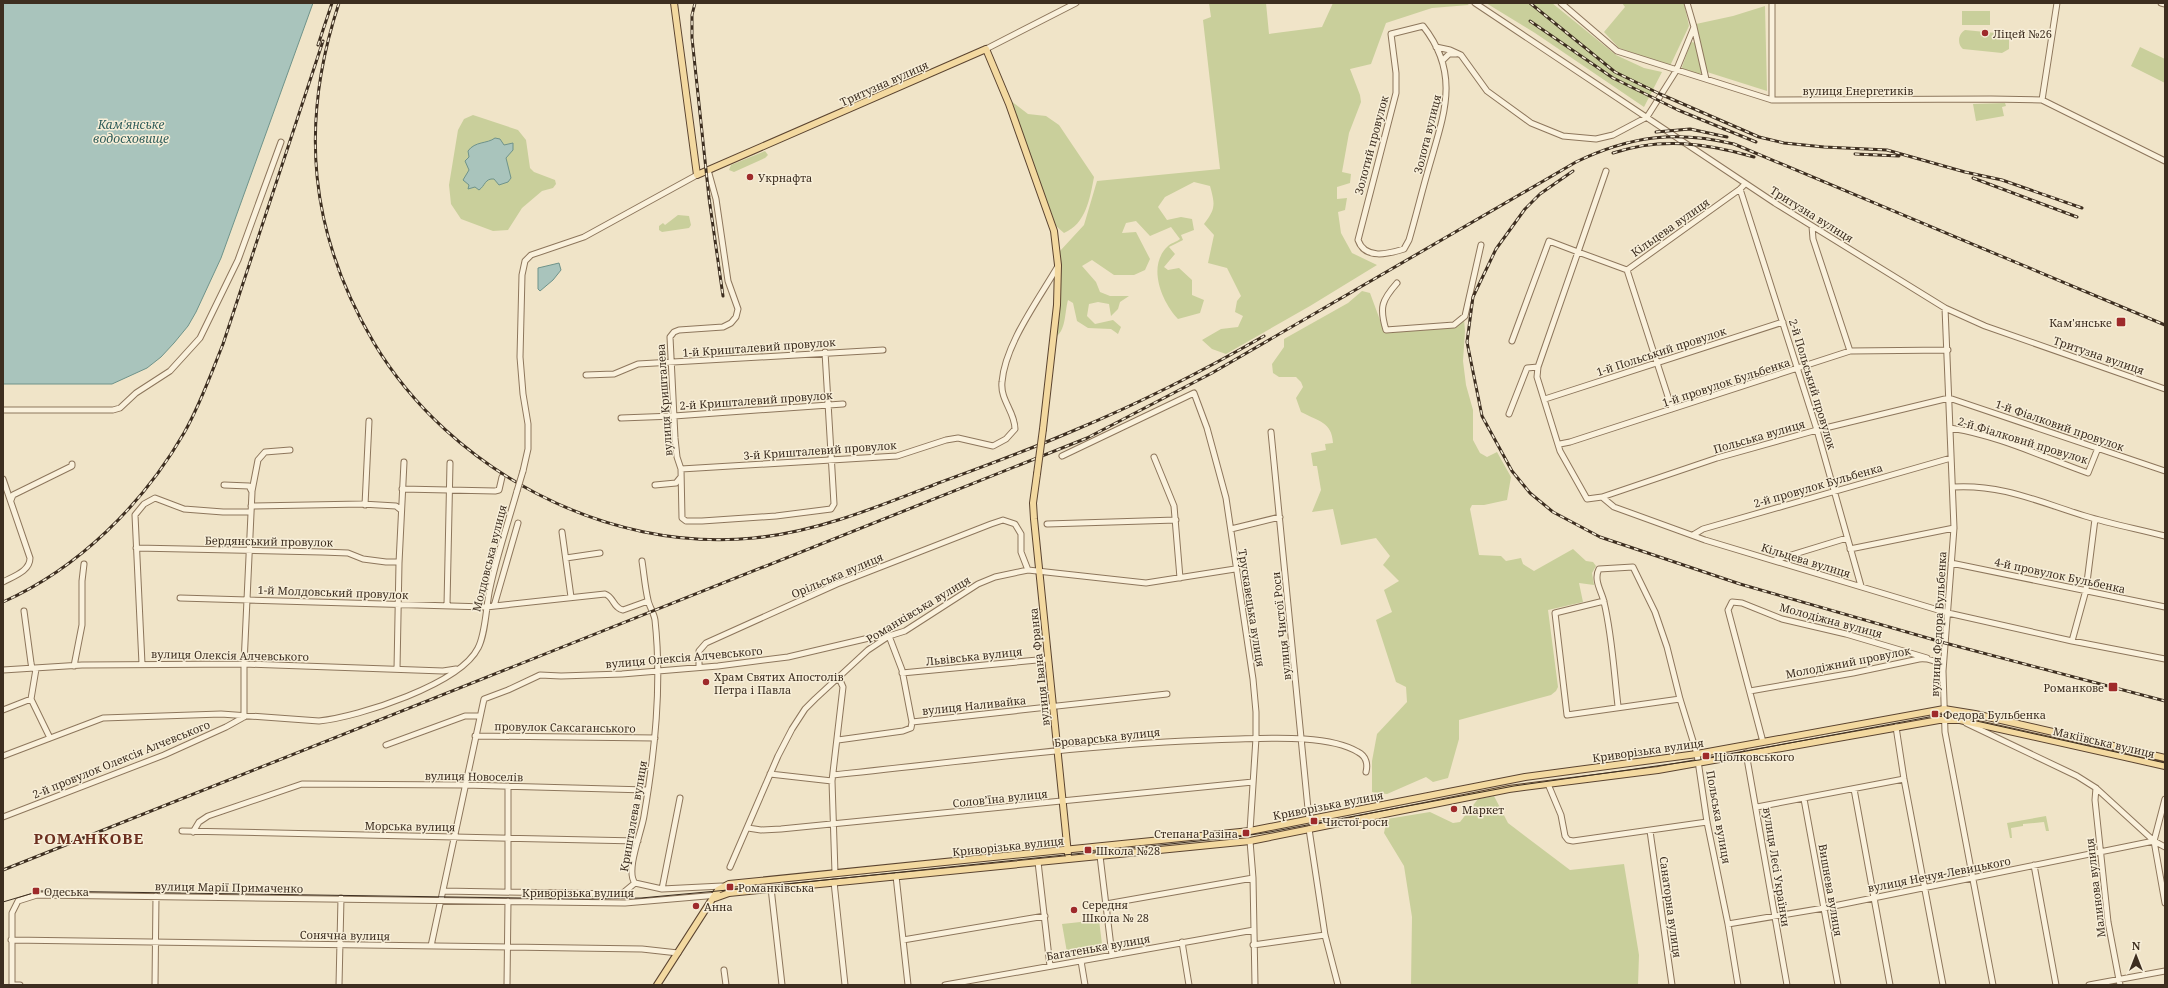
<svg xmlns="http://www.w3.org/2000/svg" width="2168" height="988" viewBox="0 0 2168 988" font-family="'Noto Serif',serif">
	<rect width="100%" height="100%" fill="#f0e4c8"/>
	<!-- green -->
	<path fill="#c9cf9b" d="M1209,3H1266L1269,34L1322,27L1333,3H1466L1469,5L1432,8L1386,23L1371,64L1350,69L1360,95L1361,102L1349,133L1342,172L1351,174L1350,183L1337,187V199L1347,198L1345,210L1338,212L1341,233L1352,253L1377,265L1310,306L1226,354L1212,349L1202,340L1221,329L1238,327L1243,316L1235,312L1237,301L1241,296L1227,268L1208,263L1214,235L1204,224C1216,209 1215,204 1210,186L1194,182L1165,197L1158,207L1167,220L1181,217L1192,219L1194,230L1181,235L1183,240L1169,247L1175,254L1164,267L1168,270L1179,268L1192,280V295L1204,300L1200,313L1178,319C1162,302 1147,267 1167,247C1170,243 1177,242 1180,239L1171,227L1150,236L1136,221L1126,223L1122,233L1136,232L1150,259L1145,270L1134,275H1114L1092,260L1082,266L1096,282L1100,292L1110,296H1129L1120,302L1118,309L1111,316L1109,304L1098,302L1089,304L1087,316L1095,324L1113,320L1121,327L1118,334L1111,329L1088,328L1077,321L1073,303L1068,300C1065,310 1066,329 1057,336L1060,251L1084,225L1097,181L1220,169L1203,20L1211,17Z
		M1486,3H1552L1616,55L1644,68L1662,72L1644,107L1535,33Z
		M1622,3H1684L1689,26L1670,66L1619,48L1604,32L1625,7Z
		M1765,6L1767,91L1707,72L1696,24L1733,16Z
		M1962,11H1990V25H1962Z
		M1965,30L2006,34L2009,38V49L2002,53L1963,49C1957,44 1958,34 1965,30Z
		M1691,42L1696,43L1702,72L1699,75L1683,70L1682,67Z
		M2140,47L2165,59V83L2131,66Z
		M1011,101L1028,114L1046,116L1059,125L1094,177C1090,198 1086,224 1064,233L1056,226Z
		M2005,103L2006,106L2002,107L2004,116L1976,121L1973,104Z
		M473,115L518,130L526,140L530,168L534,172L555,180L556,184L553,188L542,191L522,208L508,230L493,231L461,219L451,204L449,185L458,130L464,119Z
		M765,151L768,155L765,158L734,172L729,170L731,165Z
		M678,215L689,216L691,225L689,228L662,232L659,230V226L663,223L665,225Z
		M1362,291L1370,293L1384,331C1410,330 1442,334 1464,319L1465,331L1463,361L1466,385L1473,410V440L1480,453L1487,457L1497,452L1511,477L1507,500L1484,505H1472L1470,509L1479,555L1501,556L1506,561L1521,558L1523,564L1534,571L1573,549L1586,561L1593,562L1596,566L1592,573L1594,585L1579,583L1583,602L1548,610L1558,687L1556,691L1551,695L1459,720V739L1448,778L1433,782L1426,777L1387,794L1372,792V761L1377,734L1407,702L1406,687L1396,682L1376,620L1392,612L1384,590L1399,581L1383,565L1390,556L1376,538L1341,545L1333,509L1312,512L1321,490L1317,466H1313L1311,453L1326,450L1325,444L1333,443C1332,422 1318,421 1301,412L1296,398L1303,387L1301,382L1296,377H1279L1273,373L1272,364L1284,347V339L1348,303Z
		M1494,796L1508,823L1570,870L1624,864L1639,955L1638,985H1411L1412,917L1404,866L1384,833L1387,819L1430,812L1453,823L1460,822L1478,799Z
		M2046,816L2049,831H2046L2044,822L2023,824V826L2011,828L2012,838H2010L2007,823Z
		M1099,920L1103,952L1068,958L1062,924Z"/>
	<!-- water -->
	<path fill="#a9c4bc" stroke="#6f938a" d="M3,3H313L221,258L196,312L188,326L174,343L161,357L147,368L112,384H3Z
		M495,138L500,139L504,145L513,143V150L506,158L511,178L508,182L499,185L494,179C485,178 485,186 479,190L475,187L468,189L469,185L463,180L469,170L465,161L469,157L468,151C475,141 487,144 495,138Z
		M559,263L561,270L553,280L540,291L538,289V268Z"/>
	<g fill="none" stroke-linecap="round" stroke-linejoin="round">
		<defs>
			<path id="minor" d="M1475,3L1775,203L1945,308L1985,326L2165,389
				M1561,3L1617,51L1772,100L1991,99L2042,100L2165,161
				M1772,3V100
				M2161,3L2165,4
				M1423,26C1461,74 1444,114 1429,167C1422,191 1416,216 1409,240L1404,249C1388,254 1365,260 1358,240L1396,93V73L1391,34Z
				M1694,27L1706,79
				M1436,47L1450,50L1461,55L1487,91L1531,123L1563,136L1596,139L1613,135L1647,117L1676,71L1694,27L1687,3
				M986,49L1076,3
				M1443,60L1449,54H1456
				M2042,100L2057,3
				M708,170L716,199L728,281L738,309L736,317L731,323L723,327L679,330L674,332L670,337L675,438L677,457L681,469L682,518L686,521H702L776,516L831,509L834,504L825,352
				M1745,184L1740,189L1627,270L1578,252L1538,367L1537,377L1560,451L1587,499L1602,497L1614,507L1705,540L1948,613L2072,641L2165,659
				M1740,189L1817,430L1861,586
				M1812,226L1813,239L1850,351
				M1627,270L1672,409
				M1397,283C1382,300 1379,307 1386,330L1454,325L1465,316L1481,245
				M1945,308L1954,528L1943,671L1945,732L1993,985
				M1512,341L1549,241L1578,252L1606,171
				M586,375L614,374L638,364L883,350
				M1545,399L1783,322
				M3,410H113L120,408L136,393L170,371L200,338L238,260L281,142
				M1509,414L1527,368L1538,367
				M621,418L674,416L843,404
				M1950,428C1997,435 2043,457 2088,473L2098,448
				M1271,432L1309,819
				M1560,444L1570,442L1850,351L1948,350
				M1062,456L1194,393L1207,428L1226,498L1253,679L1256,712V738L1250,831
				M1154,457L1174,506L1180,578
				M681,469L897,456L946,440L958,438L993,446L1006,439L1015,429C1015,412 1000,400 1002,382C1005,344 1039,299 1058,266
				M523,471L528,449V424L523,394L520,357L522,275L525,261L531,255L584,237L697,175
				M3,479L30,558C30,571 14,576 3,582
				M224,485L249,486L252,492L244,664V717
				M655,485L676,483L680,478
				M1953,487C2002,484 2039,502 2085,516C2111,524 2138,529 2165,536
				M402,489L495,491L499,490L502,477
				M252,491L258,460L265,452L290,450
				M1602,497L1717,458L1817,430L1949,398L2165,471
				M11,500L13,495L72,466V464
				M365,505L369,421
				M251,506L362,504L396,506L401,510
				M1047,524L1176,520
				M1231,529L1280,517
				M562,532L571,597
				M1693,535L1703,529L1951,458
				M136,548L322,552L348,553L363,559L386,562H399
				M1850,549L1954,528
				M566,558L600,553
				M1775,560L1847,538
				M1951,563L2165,607
				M180,598L486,607L605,594C614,597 613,608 623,610L648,601
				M1604,601L1555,613L1567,715L1680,699
				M447,605L450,463
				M494,606L518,523
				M24,611L31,663L32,668L36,669L31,699L50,738
				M889,636L902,670L912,722
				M2072,641L2086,590L2095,519
				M142,664L135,515L144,504L155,498L184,509L223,512H250
				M74,666L82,625V581L84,564
				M699,667V651L706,643L837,584L991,524L1003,520L1015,524L1021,534V552L1028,570
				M397,669L399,563L404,462
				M3,670L82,665L244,664L443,671L456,669
				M902,673L1048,659
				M1750,691L1853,673L1919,659C1928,658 1934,660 1942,665L1943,670
				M1618,706C1614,672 1612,635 1604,602C1602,592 1593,580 1599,569L1633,567L1655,612L1667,647L1680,699L1697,754L1707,822L1728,924L1738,985
				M3,710L31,699
				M1966,723L2077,776L2096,788L2154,841L2165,847
				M1896,727L1904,779L1943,985
				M475,736L655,738
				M838,740L903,731L911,728L912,722L1167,694
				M1763,742L1728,610L1732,602L1742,603L1782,619L1846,634L1927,658
				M386,745L465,716H479
				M1746,753L1787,985
				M3,756L103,718L221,714L319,721C359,717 460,684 478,648C486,633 486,605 490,588C497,555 508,523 517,491
				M770,774L832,781
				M833,775C968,761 1103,742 1239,739C1272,738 1330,735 1358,752C1366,756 1368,764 1366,772
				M1548,784L1561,815L1565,836L1568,840L1573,841L1707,822
				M508,786V892
				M2096,788L2095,800L2108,922L2120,985
				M1854,789L1890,985
				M1804,799L1838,985
				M2165,799L2154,841L2165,903
				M1757,807L1904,779
				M3,817L164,755L226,727L244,717
				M748,828L761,830L781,829L1253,782
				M1309,829L1325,935L1338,985
				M182,831L638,841
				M1650,831L1672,985
				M193,832L199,822L208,816L302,784L465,785L647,790
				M1250,841L1253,878L1255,985
				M1100,856L1112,955
				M1038,862L1050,966
				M2034,865L2056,985
				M730,867L778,756L792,729L805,709L815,699L868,650L889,636L905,631L978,584L995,577L1028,570L1146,583L1235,569
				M835,873L832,781L843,687L839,678
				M896,876L908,985
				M834,882L845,985
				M635,883C625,871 642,831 644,816C655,751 662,685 655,620C654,613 649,606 648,600C645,587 644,574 642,561
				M635,883L662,889L722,886
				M771,888L782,985
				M662,889L680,798
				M443,891L618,894L623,893L635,883
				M1106,904L1253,878
				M1728,924L1824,908L2154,841
				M11,940L642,949L678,953
				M903,940L1045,916
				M1182,942L1189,985
				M1253,945L1325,935
				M431,946L484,699L508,690L540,675L561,676L622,674L718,666L788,657L869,638L889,636
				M1081,961L1085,985
				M724,970L726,985
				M12,985V913L18,901L37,895L625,903L718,895
				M12,985H20
				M155,985L156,896
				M339,985L341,898
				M507,985L508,901
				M945,985L1254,930
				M2089,985L2165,971"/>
			<path id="major" d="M674,3L697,175L986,49L1009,104L1054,231L1058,265L1057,305L1043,429
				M1037,474L1033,503L1034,519L1068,854
				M715,898L729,893L1250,841L1509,789L1658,770L1939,720H1960L2165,766
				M657,985L718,890L729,884L1250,831L1525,777L1697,754L1944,709L1975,714L2165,758"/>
		</defs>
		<!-- minor casing -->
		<use href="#minor" stroke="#8d765c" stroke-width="7"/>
		<!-- major casing -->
		<use href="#major" stroke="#5b4430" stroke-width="8"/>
		<!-- minor -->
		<use href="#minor" stroke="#faf1dc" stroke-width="5"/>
		<!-- major -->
		<use href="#major" stroke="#f3d9a0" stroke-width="6"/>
		<!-- tram -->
		<path stroke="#3d2e20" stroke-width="1" d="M3,902L40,891L589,899L641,898L739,889L1237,837L1270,832L1514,786L1699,760L1945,714L2165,763"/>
		<defs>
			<path id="rail" d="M339,3C299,124 309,233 374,343C450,470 606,553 754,538C817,532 877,507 936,484C982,467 1029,450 1075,430C1140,403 1203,371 1264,336
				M695,3L692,15V38L709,198L723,296
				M1530,3L1615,72L1660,94L1759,137L1784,143L1824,147L1887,150L1965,172L2002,180L2082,208
				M1530,21L1613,78L1678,110L1756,142
				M318,45L332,3
				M1656,132L1690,129L1727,137
				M1613,153C1661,137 1706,143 1754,157
				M1855,154L1899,156
				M1573,171L1540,194L1525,209L1496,249L1473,297L1467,342L1482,416L1512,471L1530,493L1553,512L1600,537L1740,584L1945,643L2165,701
				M1973,178L2077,217
				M3,602C79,568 143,504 184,433C200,405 211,374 223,344L323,41
				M3,870L1087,438L1212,373L1576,162C1630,136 1676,130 1734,144L2165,325"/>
		</defs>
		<!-- rail casing -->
		<use href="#rail" stroke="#3d2e20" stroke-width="3"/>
		<!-- rail -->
		<use href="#rail" stroke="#f7eed8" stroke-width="1.5" stroke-dasharray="4.5" stroke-linecap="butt"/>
		<defs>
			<path id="minor-bridge" d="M517,491L523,471"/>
			<path id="major-bridge" d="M1037,474L1043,429"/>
		</defs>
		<!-- minor-bridge casing -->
		<use href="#minor-bridge" stroke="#8d765c" stroke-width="7" stroke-linecap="butt"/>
		<!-- major-bridge casing -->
		<use href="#major-bridge" stroke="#5b4430" stroke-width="8" stroke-linecap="butt"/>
		<!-- minor-bridge -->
		<use href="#minor-bridge" stroke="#faf1dc" stroke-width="5"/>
		<!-- major-bridge -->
		<use href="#major-bridge" stroke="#f3d9a0" stroke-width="6"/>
	</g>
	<!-- markers -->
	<g fill="#9e2a2b" stroke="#f7eed8" stroke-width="1.5">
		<circle cx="1985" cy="33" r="4"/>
		<circle cx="750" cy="177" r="4"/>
		<rect x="2116" y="317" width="10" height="10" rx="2"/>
		<circle cx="706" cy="682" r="4"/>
		<rect x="2108" y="682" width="10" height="10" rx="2"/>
		<rect x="1931" y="710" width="8" height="8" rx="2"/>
		<rect x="1702" y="752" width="8" height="8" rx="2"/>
		<circle cx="1454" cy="809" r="4"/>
		<rect x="1310" y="817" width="8" height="8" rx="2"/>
		<rect x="1242" y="829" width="8" height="8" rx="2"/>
		<rect x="1084" y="846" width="8" height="8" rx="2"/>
		<rect x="726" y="883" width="8" height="8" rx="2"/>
		<rect x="32" y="887" width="8" height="8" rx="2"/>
		<circle cx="696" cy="906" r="4"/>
		<circle cx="1074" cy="910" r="4"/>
	</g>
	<g text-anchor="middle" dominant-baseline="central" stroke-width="3" stroke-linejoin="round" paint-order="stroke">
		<!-- poi labels -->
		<g font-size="11" fill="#3d2e20" stroke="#f7eed8" text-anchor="start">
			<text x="1993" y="33">Ліцей №26</text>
			<text x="758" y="177">Укрнафта</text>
			<text x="2112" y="322" text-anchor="end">Кам'янське</text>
			<text x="714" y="676">Храм Святих Апостолів<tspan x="714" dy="13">Петра і Павла</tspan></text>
			<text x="2104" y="687" text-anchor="end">Романкове</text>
			<text x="1943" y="714">Федора Бульбенка</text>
			<text x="1714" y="756">Ціолковського</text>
			<text x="1462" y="809">Маркет</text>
			<text x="1322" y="821">Чистої роси</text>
			<text x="1238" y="833" text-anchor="end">Степана Разіна</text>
			<text x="1096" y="850">Школа №28</text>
			<text x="738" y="887">Романківська</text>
			<text x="44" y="891">Одеська</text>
			<text x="1082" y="904">Середня<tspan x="1082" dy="13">Школа № 28</tspan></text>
			<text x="704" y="906">Анна</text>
		</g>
		<!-- street labels -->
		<g font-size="11" fill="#3d2e20" stroke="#f7eed8">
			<text transform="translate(884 83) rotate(-24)">Тритузна вулиця</text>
			<text x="1858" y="90">вулиця Енергетиків</text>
			<text transform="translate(1427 134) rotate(-76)">Золота вулиця</text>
			<text transform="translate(1371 145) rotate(-75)">Золотий провулок</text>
			<text transform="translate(1812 214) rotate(32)">Тритузна вулиця</text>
			<text transform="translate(1670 227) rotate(-35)">Кільцева вулиця</text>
			<text transform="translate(759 347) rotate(-4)">1-й Кришталевий провулок</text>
			<text transform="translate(1661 351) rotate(-18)">1-й Польський провулок</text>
			<text transform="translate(2099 355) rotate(19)">Тритузна вулиця</text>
			<text transform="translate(1726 382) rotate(-18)">1-й провулок Бульбенка</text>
			<text transform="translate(1813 384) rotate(73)">2-й Польський провулок</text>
			<text transform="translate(664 400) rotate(-94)">вулиця Кришталева</text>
			<text transform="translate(756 400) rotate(-4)">2-й Кришталевий провулок</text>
			<text transform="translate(2060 425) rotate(19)">1-й Фіалковий провулок</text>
			<text transform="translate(1759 436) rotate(-16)">Польська вулиця</text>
			<text transform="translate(2023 440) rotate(17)">2-й Фіалковий провулок</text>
			<text transform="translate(820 450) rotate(-4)">3-й Кришталевий провулок</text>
			<text transform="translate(1818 485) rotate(-16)">2-й провулок Бульбенка</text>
			<text transform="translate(269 541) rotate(1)">Бердянський провулок</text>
			<text transform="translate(489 558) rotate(-76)">Молдовська вулиця</text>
			<text transform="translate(1806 560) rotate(17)">Кільцева вулиця</text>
			<text transform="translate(837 575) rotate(-23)">Орільська вулиця</text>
			<text transform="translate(2060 575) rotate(12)">4-й провулок Бульбенка</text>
			<text transform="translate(333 592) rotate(2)">1-й Молдовський провулок</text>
			<text transform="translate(1252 608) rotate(81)">Трускавецька вулиця</text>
			<text transform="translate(918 609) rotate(-31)">Романківська вулиця</text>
			<text transform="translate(1831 620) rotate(15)">Молодіжна вулиця</text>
			<text transform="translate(1938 624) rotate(-87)">вулиця Федора Бульбенка</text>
			<text transform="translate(1281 626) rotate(-96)">вулиця Чистої Роси</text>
			<text transform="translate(230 655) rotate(1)">вулиця Олексія Алчевського</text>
			<text transform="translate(974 656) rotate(-6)">Львівська вулиця</text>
			<text transform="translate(684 657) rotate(-5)">вулиця Олексія Алчевського</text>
			<text transform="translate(1848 662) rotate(-11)">Молодіжний провулок</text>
			<text transform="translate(1039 667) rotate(-96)">вулиця Івана Франка</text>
			<text transform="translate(974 705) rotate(-6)">вулиця Наливайка</text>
			<text transform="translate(565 727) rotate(1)">провулок Саксаганського</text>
			<text transform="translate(1107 737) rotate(-6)">Броварська вулиця</text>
			<text transform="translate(2104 742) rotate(13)">Макіївська вулиця</text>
			<text transform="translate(1648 750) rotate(-8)">Криворізька вулиця</text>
			<text transform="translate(121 759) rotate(-22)">2-й провулок Олексія Алчевського</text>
			<text transform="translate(474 776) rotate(1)">вулиця Новоселів</text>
			<text transform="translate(1000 798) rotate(-6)">Соловʼїна вулиця</text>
			<text transform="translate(1328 805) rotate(-11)">Криворізька вулиця</text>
			<text transform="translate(633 816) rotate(-80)">Кришталева вулиця</text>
			<text transform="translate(1719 817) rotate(80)">Польська вулиця</text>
			<text transform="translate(410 826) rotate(1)">Морська вулиця</text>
			<text transform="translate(1008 846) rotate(-6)">Криворізька вулиця</text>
			<text transform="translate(1777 867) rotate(81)">вулиця Лесі Українки</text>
			<text transform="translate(1939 874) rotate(-11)">вулиця Нечуя-Левицького</text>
			<text transform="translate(229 887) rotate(1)">вулиця Марії Примаченко</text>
			<text transform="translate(2095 888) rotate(-97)">Малинова вулиця</text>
			<text transform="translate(1831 890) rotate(80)">Вишнева вулиця</text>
			<text x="578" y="892">Криворізька вулиця</text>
			<text transform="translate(1671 907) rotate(82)">Санаторна вулиця</text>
			<text transform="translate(345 935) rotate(1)">Сонячна вулиця</text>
			<text transform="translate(1098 947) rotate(-10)">Багатенька вулиця</text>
		</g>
		<!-- water labels -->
		<g font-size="12" font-style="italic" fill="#2f5d5a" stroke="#f7eed8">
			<text x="131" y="124">Кам'янське<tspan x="131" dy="14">водосховище</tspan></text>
		</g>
		<!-- district labels -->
		<g font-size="15" font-weight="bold" letter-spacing="1" fill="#6b2e1e" stroke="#f7eed8">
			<text x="89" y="838">РОМАНКОВЕ</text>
		</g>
	</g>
	<!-- border -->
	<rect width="2168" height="988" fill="none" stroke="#3d2e20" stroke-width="8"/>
	<!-- north arrow -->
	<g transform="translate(2136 956)" stroke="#f7eed8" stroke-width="3" paint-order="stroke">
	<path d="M0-3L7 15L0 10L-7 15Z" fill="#3d2e20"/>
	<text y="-6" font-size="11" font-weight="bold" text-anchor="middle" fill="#3d2e20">N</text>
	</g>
</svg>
